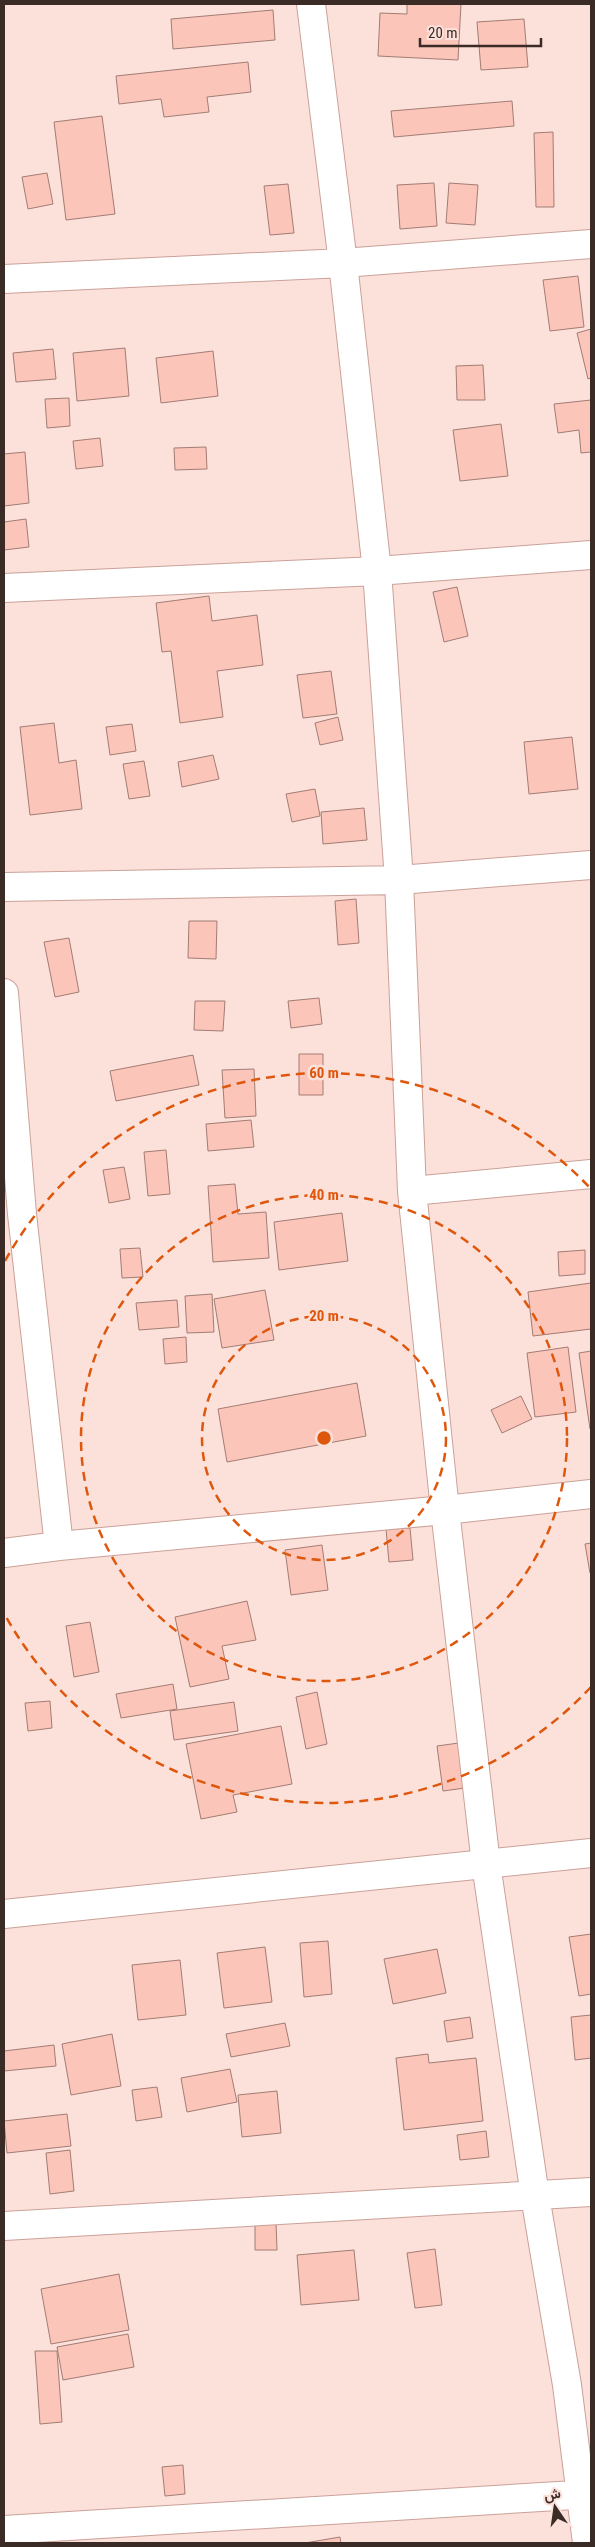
<svg xmlns="http://www.w3.org/2000/svg" width="595" height="2547" viewBox="0 0 595 2547" font-family="'Roboto Condensed',Vazirmatn,sans-serif">
	<rect width="100%" height="100%" fill="#fce1db"/>
	<!-- building -->
	<path fill="#fbc5b9" stroke="#a37c74" d="M407,4H461L458,60L378,56L380,13L407,14Z
		M273,10L275,40L173,49L171,19Z
		M524,19L528,67L481,70L477,22Z
		M248,62L251,92L207,97L209,112L164,117L161,99L119,104L116,76Z
		M512,101L514,126L394,137L391,111Z
		M102,116L115,214L66,220L54,122Z
		M553,132L554,207H536L534,133Z
		M47,173L53,204L28,209L22,177Z
		M434,183L437,226L400,229L397,185Z
		M449,183L478,185L475,225L446,223Z
		M288,184L294,233L270,235L264,186Z
		M578,276L584,327L550,331L543,280Z
		M591,329V378L588,379L577,333Z
		M125,348L129,396L77,401L73,353Z
		M53,349L56,379L16,382L13,353Z
		M213,351L218,396L161,403L156,358Z
		M483,365L485,400H457L456,366Z
		M69,398L70,426L47,428L45,399Z
		M591,400V452L581,453L579,430L558,433L554,404Z
		M501,424L508,476L460,481L453,430Z
		M100,438L103,466L76,469L73,441Z
		M206,447L207,469L175,470L174,448Z
		M25,452L29,503L4,506V454Z
		M26,519L29,547L4,550V522Z
		M457,587L468,636L444,642L433,592Z
		M209,596L212,621L257,615L263,665L217,671L223,717L180,723L171,651L162,652L156,603Z
		M331,671L337,714L303,718L297,675Z
		M338,717L343,740L320,745L315,723Z
		M54,723L59,763L76,760L82,809L30,815L20,727Z
		M132,724L136,751L110,755L106,727Z
		M572,737L578,789L529,794L524,742Z
		M213,755L219,779L182,787L178,762Z
		M144,761L150,796L129,799L123,764Z
		M315,789L320,816L292,822L286,794Z
		M364,808L367,840L323,844L321,812Z
		M356,899L359,943L338,945L335,901Z
		M189,921H217L216,959L188,958Z
		M69,938L79,992L55,997L44,942Z
		M319,998L322,1024L291,1028L288,1001Z
		M195,1001H225L223,1031L194,1030Z
		M299,1054H323V1095H299Z
		M193,1055L199,1085L116,1101L110,1071Z
		M254,1069L256,1116L225,1118L222,1070Z
		M251,1120L254,1147L208,1151L206,1124Z
		M166,1150L170,1194L148,1196L144,1152Z
		M124,1167L130,1199L109,1203L103,1170Z
		M235,1184L238,1214L266,1212L269,1258L213,1262L208,1186Z
		M342,1213L348,1261L279,1270L274,1222Z
		M140,1248L143,1277L122,1278L120,1249Z
		M585,1250V1274L559,1276L558,1252Z
		M591,1283V1329L533,1336L528,1292Z
		M265,1290L274,1340L222,1348L214,1299Z
		M212,1294L214,1332L187,1333L185,1296Z
		M177,1300L179,1327L139,1330L136,1303Z
		M186,1337L187,1362L165,1364L163,1339Z
		M568,1347L576,1412L535,1417L527,1353Z
		M591,1351V1428L590,1429L579,1353Z
		M357,1383L366,1436L227,1462L218,1409Z
		M521,1396L532,1419L502,1433L491,1410Z
		M410,1528L413,1560L389,1562L386,1529Z
		M591,1543V1572L590,1573L585,1544Z
		M322,1545L328,1590L291,1595L285,1550Z
		M247,1601L256,1640L222,1646L229,1679L190,1687L175,1617Z
		M90,1622L99,1672L74,1677L66,1626Z
		M173,1684L177,1709L121,1718L116,1694Z
		M317,1692L327,1744L306,1749L296,1697Z
		M50,1701L52,1728L28,1731L25,1703Z
		M234,1702L238,1731L174,1740L170,1711Z
		M281,1726L292,1784L233,1795L237,1812L201,1819L186,1744Z
		M466,1742L472,1787L443,1791L437,1746Z
		M591,1934V1994L579,1996L569,1937Z
		M328,1941L332,1994L304,1997L300,1943Z
		M265,1947L272,2002L224,2008L217,1953Z
		M437,1949L446,1993L393,2004L384,1959Z
		M180,1960L186,2015L138,2020L132,1965Z
		M591,2015V2058L575,2060L571,2017Z
		M470,2017L473,2038L447,2042L444,2021Z
		M285,2023L290,2046L231,2057L226,2034Z
		M112,2034L121,2086L71,2095L62,2044Z
		M54,2045L56,2066L4,2071V2051Z
		M428,2054L429,2063L476,2058L483,2121L404,2130L396,2058Z
		M230,2069L237,2102L187,2112L181,2078Z
		M157,2087L162,2117L136,2121L132,2090Z
		M277,2091L281,2133L242,2137L238,2095Z
		M67,2114L71,2146L7,2153L4,2121Z
		M486,2131L489,2157L460,2160L457,2135Z
		M70,2150L74,2191L50,2194L46,2153Z
		M255,2223H276L277,2250H255Z
		M435,2249L442,2305L415,2308L407,2253Z
		M354,2250L359,2300L301,2305L297,2255Z
		M119,2274L129,2330L51,2344L41,2289Z
		M128,2334L134,2367L63,2380L57,2347Z
		M35,2351H57L62,2422L40,2424Z
		M183,2465L185,2494L165,2496L162,2467Z
		M340,2537L341,2543H305Z"/>
	<g fill="none" stroke-linecap="round" stroke-linejoin="round">
		<defs>
			<path id="street" d="M311,4L343,263L377,571L399,880L412,1191L445,1510L486,1864L535,2196L567,2385L587,2543
				M4,279L343,263L591,244
				M4,588L377,571L591,555
				M4,887L399,880L591,865
				M4,993L22,1214L59,1546
				M412,1191L591,1174
				M4,1553L59,1546L445,1510L591,1494
				M4,1914L591,1853
				M4,2226L591,2192
				M4,2530L591,2494"/>
		</defs>
		<!-- street casing -->
		<use href="#street" stroke="#caa198" stroke-width="30"/>
		<!-- street -->
		<use href="#street" stroke="#fff" stroke-width="28"/>
	</g>
	<!-- distance rings -->
	<g fill="none" stroke="#df570d" stroke-width="2.5" stroke-dasharray="9 6">
		<circle cx="324" cy="1438" r="122"/>
		<circle cx="324" cy="1438" r="243"/>
		<path d="M591 1687A365 365 0 0 1 5 1615M5 1261A365 365 0 0 1 591 1189"/>
	</g>
	<circle cx="324" cy="1438" r="8" fill="#df570d" stroke="#fce1db" stroke-width="2.5"/>
	<g font-size="15" text-anchor="middle" font-weight="bold" fill="#df570d" stroke="#fce1db" stroke-width="5" stroke-linejoin="round" paint-order="stroke">
		<text x="324" y="1078">60 m</text>
		<text x="324" y="1200">40 m</text>
		<text x="324" y="1321">20 m</text>
	</g>
	<!-- border -->
	<rect width="595" height="2547" fill="none" stroke="#3b2b27" stroke-width="10"/>
	<!-- north arrow -->
	<g transform="translate(555 2507) rotate(347)" stroke="#fce1db" stroke-width="4" paint-order="stroke">
	<path d="M0-4L9 19L0 12L-9 19Z" fill="#3b2b27"/>
	<text y="-8" font-size="14" font-weight="bold" text-anchor="middle" fill="#3b2b27">ش</text>
	</g>
	<!-- scale -->
	<path d="M420 38v8h121v-8" fill="none" stroke="#3b2b27" stroke-width="2.5"/>
	<text x="428" y="38" font-size="15" fill="#3b2b27" stroke="#fce1db" stroke-width="4" paint-order="stroke">20 m</text>
</svg>
